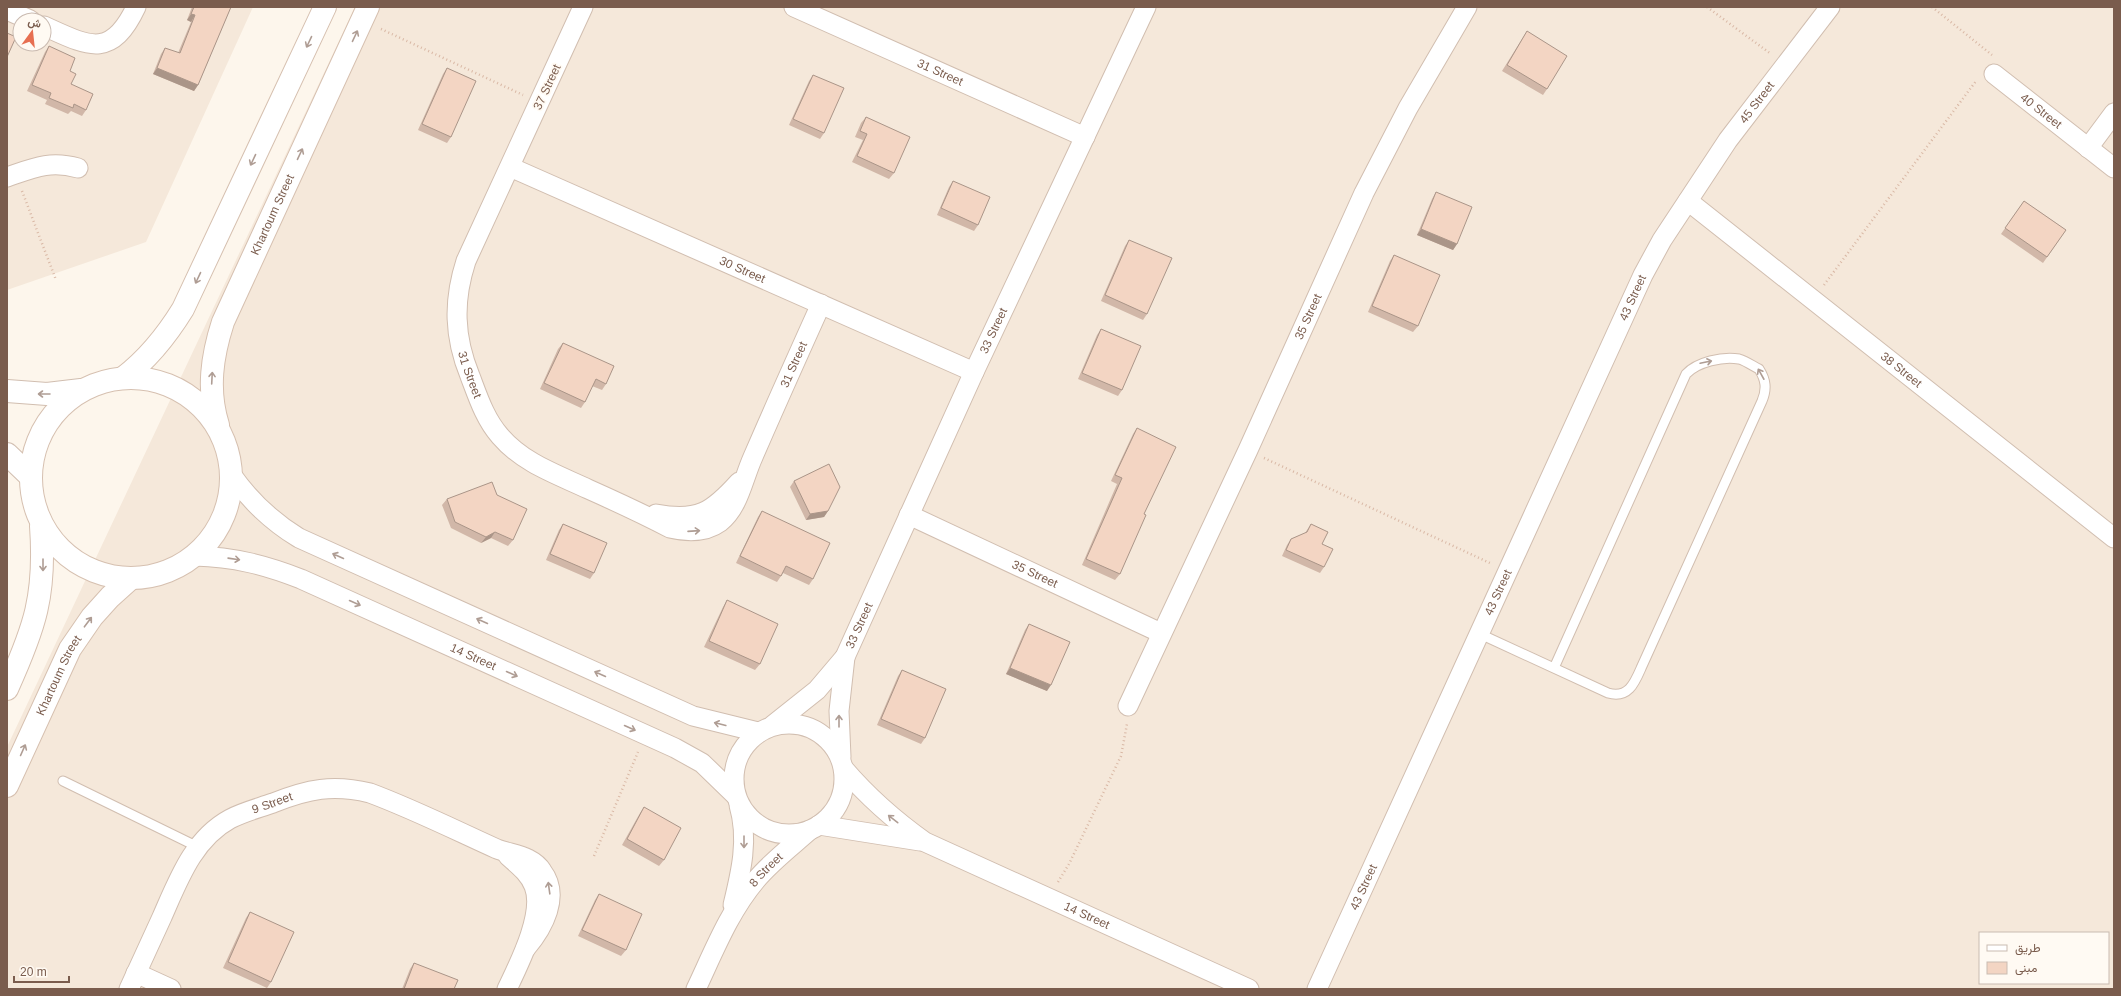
<svg xmlns="http://www.w3.org/2000/svg" width="2121" height="996" viewBox="0 0 2121 996" font-family="Arial,Vazirmatn,sans-serif">
	<rect width="100%" height="100%" fill="#fdf6ec"/>
	<!-- residential -->
	<path fill="#f5e8da" fill-rule="evenodd" d="M7,7H253L146,242L7,290ZM20,20H44V44H20Z
		M355,7H2114V989H7V747ZM1980,933H2108V983H1980Z"/>
	<g fill="none" stroke-linecap="round" stroke-linejoin="round">
		<defs>
			<path id="service" d="M1480,634L1608,693C1629,699 1635,682 1642,666L1762,401C1767,389 1766,380 1759,369C1753,366 1746,361 1739,359C1723,356 1697,362 1686,374L1554,668
				M63,781L198,847"/>
			<g id="minor">
				<path id="s1" d="M583,7L466,261C453,301 454,337 470,376C478,397 485,419 500,436C523,463 556,474 588,489C615,501 643,514 670,528C687,532 705,533 720,522C739,507 743,479 753,457C775,406 798,355 821,304"/>
				<path id="s2" d="M794,7L1085,137"/>
				<path d="M7,10L30,20"/>
				<path d="M44,26C88,46 111,60 136,7"/>
				<path id="s3" d="M1994,74L2114,168"/>
				<path d="M2088,148L2114,113"/>
				<path id="s4" d="M510,167L974,372"/>
				<path d="M7,177C33,168 50,160 78,168"/>
				<path id="s5" d="M1688,201L2114,538"/>
				<path d="M231,474C250,501 271,521 299,538L693,716L758,732"/>
				<path d="M656,514C698,522 712,512 739,482"/>
				<path id="s6" d="M909,515L1161,633"/>
				<path id="s7" d="M195,556C234,557 265,565 301,579L675,748L702,763L735,795"/>
				<path id="s8" d="M1128,706L1248,450L1364,193L1408,108L1467,7"/>
				<circle cx="789" cy="779" r="55"/>
				<path id="s9" d="M773,725L817,690L845,657L974,372L1146,7"/>
				<path d="M841,757L839,711L845,657"/>
				<path id="s10" d="M844,769C868,797 894,820 925,842L1249,989"/>
				<path d="M819,825L920,841"/>
				<path d="M733,905C741,872 749,839 739,805"/>
				<path d="M136,973L171,989"/>
				<path id="s11" d="M129,989C140,965 151,941 162,917C178,881 193,839 230,819C243,812 259,808 273,803C308,789 333,784 370,793C413,809 455,830 497,849C507,853 519,854 528,859C534,862 539,866 542,871C561,896 543,928 526,948"/>
				<path d="M507,989C519,964 545,913 534,886C529,873 518,865 508,856"/>
				<path id="s12" d="M696,989C714,951 729,912 756,880C772,861 792,846 810,830"/>
				<path id="s13" d="M1317,989L1643,275L1662,240L1728,140L1830,7"/>
			</g>
			<path id="tertiary" d="M7,391L47,394L81,390
				M7,454L30,476"/>
			<g id="secondary">
				<circle cx="131" cy="478" r="100"/>
				<path d="M123,378C148,359 167,335 183,309L325,7"/>
				<path id="s14" d="M218,425C207,390 212,356 223,322L368,7"/>
				<path d="M7,689C35,627 46,595 41,526"/>
				<path id="s15" d="M7,786L70,649L92,617L110,597L130,579"/>
			</g>
		</defs>
		<!-- service casing -->
		<use href="#service" stroke="#d1beb0" stroke-width="11"/>
		<!-- minor casing -->
		<use href="#minor" stroke="#d1beb0" stroke-width="21"/>
		<!-- tertiary casing -->
		<use href="#tertiary" stroke="#d1beb0" stroke-width="24"/>
		<!-- secondary casing -->
		<use href="#secondary" stroke="#d6c0b0" stroke-width="24"/>
		<!-- path -->
		<path stroke="#d9b8a5" stroke-width="2.5" stroke-dasharray="1 3" stroke-linecap="butt" d="M1707,7L1771,54
			M1932,7L1992,55
			M381,29L523,95
			M22,191L56,280
			M1824,285L1976,81
			M1264,458L1492,564
			M594,856L638,752
			M1058,882L1069,864L1121,756L1127,724"/>
		<!-- service -->
		<use href="#service" stroke="#fff" stroke-width="9"/>
		<!-- minor -->
		<use href="#minor" stroke="#fff" stroke-width="19"/>
		<!-- tertiary -->
		<use href="#tertiary" stroke="#fff" stroke-width="22"/>
		<!-- secondary -->
		<use href="#secondary" stroke="#fff" stroke-width="22"/>
	</g>
	<!-- wall -->
	<path fill="#d1b7a8" d="M192,7H231L198,85L194,91L153,74L161,54L165,48L178,53L191,22L187,20Z
		M1527,31L1547,89L1543,95L1502,71Z
		M49,46L70,71L71,84L86,110L82,116L71,111L68,114L45,104L47,100L27,91L45,52Z
		M447,68L451,137L447,143L418,130L443,74Z
		M813,75L824,133L820,139L789,125L809,81Z
		M866,117L894,173L889,179L852,162L863,140L855,137L861,123Z
		M953,181L978,225L974,231L937,215L949,187Z
		M1436,192L1457,244L1453,250L1417,235L1432,199Z
		M2024,201L2066,230L2043,263L2001,234Z
		M1129,240L1147,314L1143,320L1101,301L1125,246Z
		M1394,255L1418,326L1413,332L1368,312L1390,261Z
		M1101,329L1122,390L1118,396L1078,379L1097,335Z
		M563,343L606,384L602,390L592,386L585,402L581,408L540,389L558,349Z
		M1137,428L1144,514L1120,574L1115,580L1082,565L1117,484L1111,481L1133,434Z
		M794,481L828,511L824,517L806,520L790,487Z
		M447,499L513,540L508,546L491,538L481,543L451,528L442,505Z
		M762,511L813,579L809,585L783,573L777,582L736,563L758,517Z
		M563,524L594,573L590,579L546,560L559,530Z
		M1311,524L1322,544L1324,567L1320,573L1282,556L1287,545L1291,539L1305,533Z
		M727,600L760,664L755,670L704,647L723,607Z
		M1029,624L1047,691L1006,674L1025,630Z
		M902,670L925,738L921,744L877,725L898,676Z
		M644,807L664,860L659,866L622,845L640,813Z
		M599,894L626,950L621,956L578,936L595,900Z
		M250,912L271,982L267,988L223,968L246,918Z
		M414,963L454,989H402L410,969Z"/>
	<!-- shaded-wall -->
	<path fill="#aa9588" d="M191,14L195,15L191,22L187,20Z
		M157,68L198,85L194,91L153,74Z
		M1421,229L1457,244L1453,250L1417,235Z
		M828,511L824,517L806,520L810,514Z
		M495,532L491,538L481,543L486,537Z
		M1010,668L1051,685L1047,691L1006,674Z"/>
	<!-- building -->
	<path fill="#f3d5c3" stroke="#aa9588" d="M194,7H231L198,85L157,68L165,48L180,53L195,15L191,14Z
		M1527,31L1567,56L1547,89L1507,65Z
		M7,33L16,37L7,57Z
		M49,46L75,58L70,71L76,74L71,84L93,94L86,110L74,104L73,108L49,98L51,93L32,85Z
		M447,68L476,81L451,137L422,124Z
		M813,75L844,88L824,133L793,119Z
		M866,117L910,137L894,173L857,156L867,134L860,131Z
		M953,181L990,197L978,225L941,208Z
		M1436,192L1472,207L1457,244L1421,229Z
		M2024,201L2066,230L2047,257L2005,228Z
		M1129,240L1172,258L1147,314L1105,295Z
		M1394,255L1440,275L1418,326L1372,306Z
		M1101,329L1141,346L1122,390L1082,373Z
		M563,343L614,366L606,384L596,379L585,402L544,383Z
		M1137,428L1176,447L1144,514L1146,515L1120,574L1086,559L1122,478L1115,475Z
		M829,464L840,487L828,511L810,514L794,481Z
		M492,482L497,495L527,509L513,540L495,532L486,537L455,522L447,499Z
		M762,511L830,543L813,579L786,566L781,576L740,556Z
		M563,524L607,543L594,573L550,554Z
		M1311,524L1328,532L1322,544L1333,549L1324,567L1286,550L1291,539L1307,532Z
		M727,600L778,624L760,664L709,641Z
		M1029,624L1070,642L1051,685L1010,668Z
		M902,670L946,689L925,738L881,719Z
		M644,807L681,828L664,860L627,839Z
		M599,894L642,914L626,950L582,930Z
		M250,912L294,932L271,982L228,962Z
		M414,963L458,980L454,989H404Z"/>
	<!-- one-way arrows -->
	<defs><path id="oneway-shaft" d="M-6 0H5M1.5-3L5.5 0L1.5 3" fill="none" stroke-width="1.6" stroke-linecap="round" stroke-linejoin="round"/></defs>
	<g stroke="#af9d94">
		<use href="#oneway-shaft" transform="translate(355 36) rotate(-65)"/>
		<use href="#oneway-shaft" transform="translate(309 42) rotate(115)"/>
		<use href="#oneway-shaft" transform="translate(300 154) rotate(-65)"/>
		<use href="#oneway-shaft" transform="translate(253 160) rotate(115)"/>
		<use href="#oneway-shaft" transform="translate(198 278) rotate(115)"/>
		<use href="#oneway-shaft" transform="translate(1706 362) rotate(-12)"/>
		<use href="#oneway-shaft" transform="translate(1761 374) rotate(-119)"/>
		<use href="#oneway-shaft" transform="translate(212 378) rotate(-87)"/>
		<use href="#oneway-shaft" transform="translate(44 394) rotate(180)"/>
		<use href="#oneway-shaft" transform="translate(694 531) rotate(-4)"/>
		<use href="#oneway-shaft" transform="translate(338 556) rotate(-156)"/>
		<use href="#oneway-shaft" transform="translate(234 559) rotate(8)"/>
		<use href="#oneway-shaft" transform="translate(43 565) rotate(90)"/>
		<use href="#oneway-shaft" transform="translate(355 603) rotate(24)"/>
		<use href="#oneway-shaft" transform="translate(482 621) rotate(-156)"/>
		<use href="#oneway-shaft" transform="translate(88 622) rotate(-53)"/>
		<use href="#oneway-shaft" transform="translate(512 674) rotate(24)"/>
		<use href="#oneway-shaft" transform="translate(600 674) rotate(-156)"/>
		<use href="#oneway-shaft" transform="translate(839 721) rotate(-90)"/>
		<use href="#oneway-shaft" transform="translate(720 724) rotate(-166)"/>
		<use href="#oneway-shaft" transform="translate(630 728) rotate(24)"/>
		<use href="#oneway-shaft" transform="translate(23 750) rotate(-66)"/>
		<use href="#oneway-shaft" transform="translate(893 819) rotate(-142)"/>
		<use href="#oneway-shaft" transform="translate(744 842) rotate(90)"/>
		<use href="#oneway-shaft" transform="translate(549 888) rotate(-98)"/>
	</g>
	<g text-anchor="middle" dominant-baseline="central" stroke-width="3.5" stroke-linejoin="round" paint-order="stroke">
		<!-- street labels -->
		<g font-size="12" fill="#7a5c4d" stroke="#fffaf3">
			<text stroke="none"><textPath href="#s2" startOffset="160">31 Street</textPath></text>
			<text transform="translate(547 87) rotate(-65)">37 Street</text>
			<text stroke="none"><textPath href="#s13" startOffset="992">45 Street</textPath></text>
			<text stroke="none"><textPath href="#s3" startOffset="60">40 Street</textPath></text>
			<text stroke="none"><textPath href="#s14" startOffset="223">Khartoum Street</textPath></text>
			<text stroke="none"><textPath href="#s4" startOffset="254">30 Street</textPath></text>
			<text stroke="none"><textPath href="#s13" startOffset="760">43 Street</textPath></text>
			<text stroke="none"><textPath href="#s8" startOffset="429">35 Street</textPath></text>
			<text stroke="none"><textPath href="#s9" startOffset="458">33 Street</textPath></text>
			<text stroke="none"><textPath href="#s1" startOffset="886">31 Street</textPath></text>
			<text stroke="none"><textPath href="#s5" startOffset="272">38 Street</textPath></text>
			<text stroke="none"><textPath href="#s1" startOffset="396">31 Street</textPath></text>
			<text stroke="none"><textPath href="#s6" startOffset="139">35 Street</textPath></text>
			<text stroke="none"><textPath href="#s13" startOffset="436">43 Street</textPath></text>
			<text stroke="none"><textPath href="#s9" startOffset="134">33 Street</textPath></text>
			<text stroke="none"><textPath href="#s7" startOffset="298">14 Street</textPath></text>
			<text stroke="none"><textPath href="#s15" startOffset="122">Khartoum Street</textPath></text>
			<text stroke="none"><textPath href="#s11" startOffset="246">9 Street</textPath></text>
			<text stroke="none"><textPath href="#s12" startOffset="139">8 Street</textPath></text>
			<text stroke="none"><textPath href="#s13" startOffset="112">43 Street</textPath></text>
			<text stroke="none"><textPath href="#s10" startOffset="287">14 Street</textPath></text>
		</g>
	</g>
	<!-- border -->
	<rect width="2121" height="996" fill="none" stroke="#7a5c4d" stroke-width="16"/>
	<!-- legend -->
	<rect x="1979" y="932" width="130" height="52" fill="#fffaf3" stroke="#cabbb1"/>
	<rect x="1987" y="945" width="20" height="6" fill="#ffffff" stroke="#cabbb1"/>
	<text x="2015" y="952" font-size="12" fill="#7a5c4d">طريق</text>
	<rect x="1987" y="962" width="20" height="12" fill="#f3d5c3" stroke="#cabbb1"/>
	<text x="2015" y="972" font-size="12" fill="#7a5c4d">مبنى</text>
	<!-- north arrow -->
	<g transform="translate(32 32) rotate(15)"><circle r="19" fill="#fffaf3" stroke="#cabbb1"/>
	<path d="M0-3L7 15L0 10L-7 15Z" fill="#e76f51"/>
	<text y="-6" font-size="11" font-weight="bold" text-anchor="middle" fill="#7a5c4d">ش</text>
	</g>
	<!-- scale -->
	<path d="M14 976v6h55v-6" fill="none" stroke="#7a5c4d" stroke-width="2"/>
	<text x="20" y="976" font-size="12" fill="#7a5c4d" stroke="#fffaf3" stroke-width="3" paint-order="stroke">20 m</text>
</svg>
